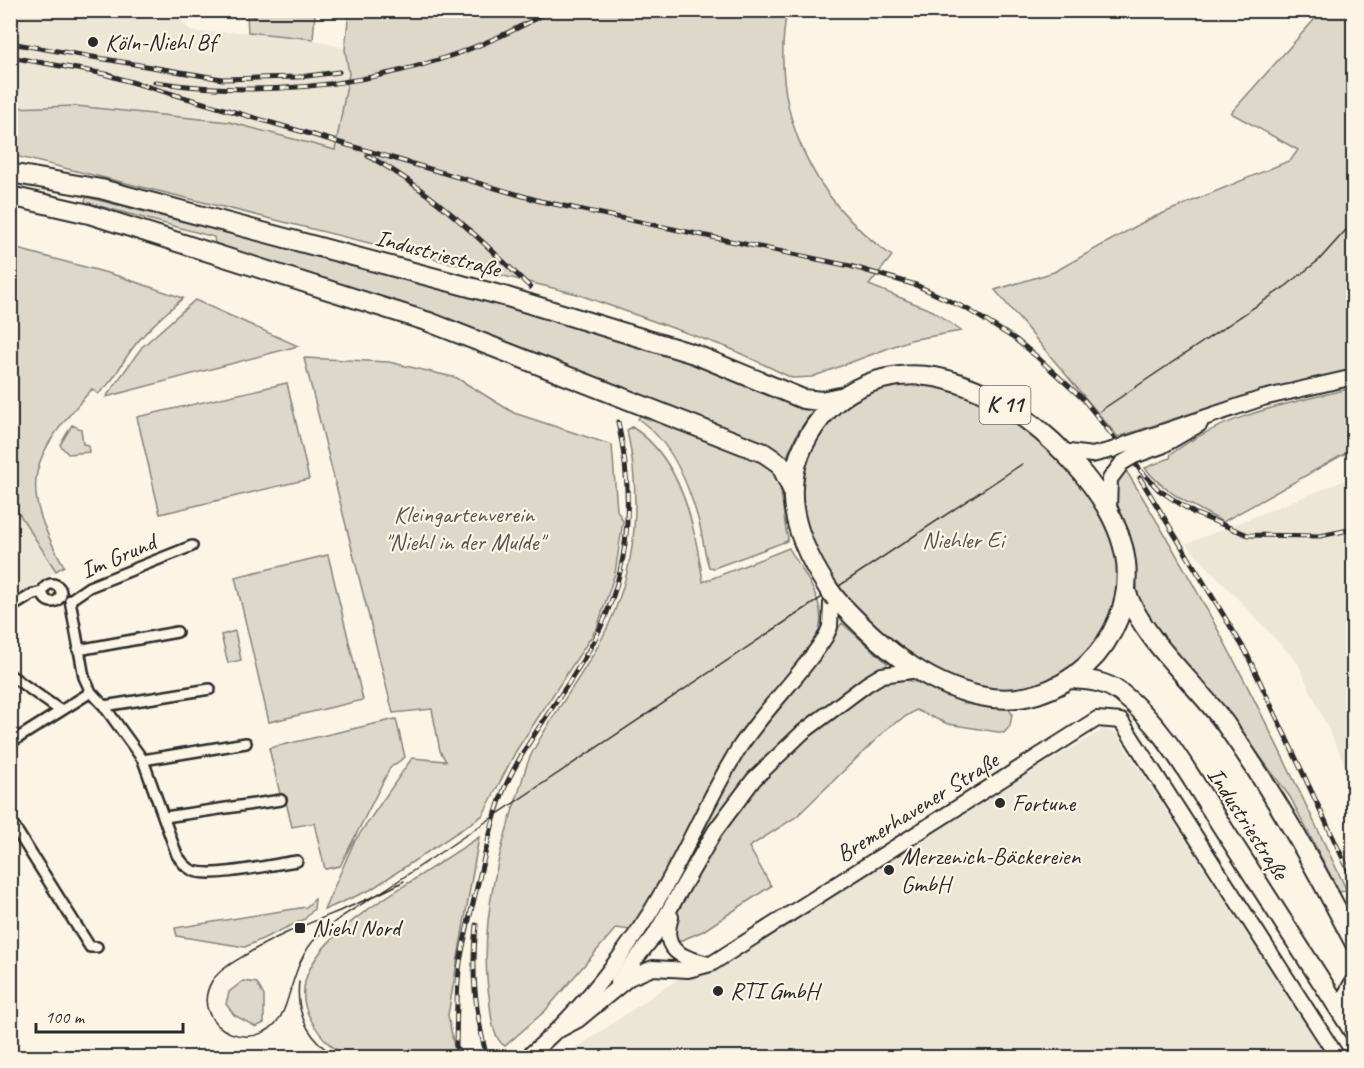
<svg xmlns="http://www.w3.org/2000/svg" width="1364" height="1068" viewBox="0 0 1364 1068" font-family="Caveat,sans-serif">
	<rect width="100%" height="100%" fill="#fcf5e5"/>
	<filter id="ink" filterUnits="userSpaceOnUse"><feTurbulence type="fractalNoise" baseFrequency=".0167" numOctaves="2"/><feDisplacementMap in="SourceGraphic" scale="12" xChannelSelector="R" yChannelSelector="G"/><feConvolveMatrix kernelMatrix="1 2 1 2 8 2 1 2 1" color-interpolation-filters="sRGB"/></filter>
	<g filter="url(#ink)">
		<!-- built -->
		<path fill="#ece6d7" d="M10,11H136L180,19L192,32H248L313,39L345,49L349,74L336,150L229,122L76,106L11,108Z
			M1353,477V782L1297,662L1186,544Z
			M10,501L56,571L11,601Z
			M1104,729L1116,733L1327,1057L562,1058L664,988Z"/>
		<!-- green -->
		<path fill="#ded8ca" stroke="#84827a" stroke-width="1.5" d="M257,11L315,14L313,39L248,32L247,15L256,17Z
			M349,11H787C769,109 811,199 892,256L869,285L933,311L961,331L910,340L812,377L792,378L729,348L577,294L11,155V108L76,106L229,122L335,150L349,74L345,49Z
			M1322,11H1353V371L1241,397L1118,437L995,290L1054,272L1147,220L1291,160L1298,150L1231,113Z
			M86,197L322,257L375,268L645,344L813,411L798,432L787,456L783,458L448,318L443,319L246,255L215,243L214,237L85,202Z
			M10,247L115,275L183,298C165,314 147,329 132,349C120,365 114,382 98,394L92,389C31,457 16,482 64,566L56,571L11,501Z
			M195,300L298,346L106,397L142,347Z
			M304,358L389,362L457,378L514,413L612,445L617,510L623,521L615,573L597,628L516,751L485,811L482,816L370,890L324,910L354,842L412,758L446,761L440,751L432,709L393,713Z
			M927,380L984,400L1048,445L1099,507L1118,549L1116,591L1119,592L1101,641L1053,682L998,692L955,682L892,646L844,596L820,561L798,508L806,455L828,419L872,388Z
			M287,383L309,479L160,514L137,417Z
			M1353,388V449L1223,522C1194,506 1167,495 1145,468L1170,458L1171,454C1225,414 1290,403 1353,388Z
			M641,414L765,461C787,481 780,512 788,538L787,541L714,568L709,567C704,553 703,537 699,522C688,483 672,442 638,419Z
			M72,425L81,429L83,444L88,445L89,452L68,454L60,445Z
			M632,427C682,459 695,527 703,582L789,548C801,570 831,605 817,635L819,637L761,709L631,930L616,928L545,1011L505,1046C491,1038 491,1011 489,996C479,929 497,854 519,791C523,778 526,764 532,753C560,700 600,656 619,599C639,543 639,487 627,430Z
			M1125,469C1210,604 1279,747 1347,891L1339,892L1290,797L1233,720L1151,626L1138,597L1133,545L1116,500L1117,481Z
			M328,555L363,700L269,722L235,577Z
			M842,623L887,663L886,667L874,672C832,702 788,732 753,770C709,819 680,880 648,936L646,935L668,900L711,807L757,731Z
			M235,631L241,660L228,663L221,635Z
			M898,678L919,683L966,704L1009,709L1012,714L1010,726L1004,733L948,724L916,710L890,726L796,817L749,847L771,886L703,931L673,944V919L712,844L748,793L800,742L871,689L884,682Z
			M396,719L405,757L390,768L340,866L325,869L314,823L292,827L286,802H282L269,748Z
			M479,837L448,1015L456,1057C423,1058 387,1062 355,1058C336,1055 320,1036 311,1020C277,961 369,908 410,882C433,867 456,852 479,837Z
			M315,899L314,909L305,919L245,947L177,936L175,928L306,907Z
			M243,981L257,983L264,996V1023L256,1027L234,1015L226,1004L229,992Z"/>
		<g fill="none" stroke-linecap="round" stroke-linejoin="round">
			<defs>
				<path id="street" d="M43 593a9 9 0 1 1 18 0a9 9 0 1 1-18 0Z
					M70,600L84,677L91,692L104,706L143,760L177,855C182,862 186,868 194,871C214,878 274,864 297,861
					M70,600L89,587L192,546
					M10,608L33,594L43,592
					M78,650L177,632
					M10,675L61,711
					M104,706L210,689
					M10,743L91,692
					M143,760L246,743
					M165,817L281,800
					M10,820L90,947H97"/>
				<path id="secondary" d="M1127,444L1263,398L1354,377
					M1062,451L1092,455L1112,450
					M1134,456L1162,446L1200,424
					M1109,509L1110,479L1122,463
					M671,917C660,950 681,958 709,964
					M618,982L654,936L715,831L754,779L803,732L867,684L882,675L918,670
					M559,1030L578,1020L629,978L653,968L688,970L711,964L1097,719L1121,721L1338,1058
					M526,1058C577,1016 632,947 664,889C690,843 711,793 739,748C765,708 801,676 826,636L830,627L831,603"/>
				<path id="highway" d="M10,173L101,189L507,297L694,354L803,399L821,401L845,396
					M10,196L89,214L429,322L764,453L780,464L792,489
					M828,588C791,532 775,476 821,418C854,377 909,366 958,383C1000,397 1038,425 1069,458C1095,486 1121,522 1126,562C1135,642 1059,714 980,696C921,683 875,641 836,599
					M1126,591C1143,640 1195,682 1226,725C1275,794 1315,867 1354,942
					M1069,679C1089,680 1105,681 1121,693C1165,727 1193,782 1223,828C1266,896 1310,964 1354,1032
					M1351,1019L1346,998L1354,983"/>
			</defs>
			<!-- street casing -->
			<use href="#street" stroke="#2b2b2b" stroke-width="14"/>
			<!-- secondary casing -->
			<use href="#secondary" stroke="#2b2b2b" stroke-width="18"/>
			<!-- highway casing -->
			<use href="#highway" stroke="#2b2b2b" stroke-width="22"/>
			<!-- street -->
			<use href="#street" stroke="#fcf5e5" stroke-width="9"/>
			<!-- secondary -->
			<use href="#secondary" stroke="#fcf5e5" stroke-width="14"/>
			<!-- highway -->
			<use href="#highway" stroke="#fcf5e5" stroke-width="18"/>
			<!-- tram -->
			<path stroke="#2b2b2b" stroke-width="1.5" d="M1100,411L1286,286L1319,260L1354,221
				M404,881C354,910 296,923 247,954C235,961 220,969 212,981C184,1029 267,1065 286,1004C294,980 299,954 318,936C340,915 368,901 392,885C440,853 488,820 536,788C698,680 860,572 1022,464
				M299,982C295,1015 310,1040 337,1058"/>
			<defs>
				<path id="rail" d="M10,43L222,79L299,77L339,72
					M10,57L111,75
					M104,74L540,201L850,266L916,285L967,309L1015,339L1036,356L1084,400L1141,471L1159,490L1194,513L1248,535L1320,536L1354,529
					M155,82C289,102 433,79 551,10
					M368,156C430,189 480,239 530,287
					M1140,478L1246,652L1354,882
					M476,925C471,974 475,1010 487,1058
					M459,1058L456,1045C457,1018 456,990 460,963C465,932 474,901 481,870C488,842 494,813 505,787C527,739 560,700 586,655C630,581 636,505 618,422"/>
			</defs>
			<!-- rail casing -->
			<use href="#rail" stroke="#2b2b2b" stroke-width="5"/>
			<!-- rail -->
			<use href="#rail" stroke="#fcf5e5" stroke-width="3" stroke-dasharray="9" stroke-linecap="butt"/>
			<defs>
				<path id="secondary-bridge" d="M1112,450L1127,444
					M1122,463L1134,456"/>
				<path id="highway-bridge" d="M828,588L836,599"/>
			</defs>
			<!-- secondary-bridge casing -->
			<use href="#secondary-bridge" stroke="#2b2b2b" stroke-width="18" stroke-linecap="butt"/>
			<!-- highway-bridge casing -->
			<use href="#highway-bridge" stroke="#2b2b2b" stroke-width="22" stroke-linecap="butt"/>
			<!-- secondary-bridge -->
			<use href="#secondary-bridge" stroke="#fcf5e5" stroke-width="14"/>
			<!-- highway-bridge -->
			<use href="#highway-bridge" stroke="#fcf5e5" stroke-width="18"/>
		</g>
	</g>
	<!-- markers -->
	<g fill="#2b2b2b" stroke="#fcf5e5" stroke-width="2">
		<circle cx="93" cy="42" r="6"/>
		<circle cx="1000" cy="803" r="6"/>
		<circle cx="889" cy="870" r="6"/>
		<rect x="294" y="922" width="12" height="12" rx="3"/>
		<circle cx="718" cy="991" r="6"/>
	</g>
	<g text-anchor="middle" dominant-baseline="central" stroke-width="4.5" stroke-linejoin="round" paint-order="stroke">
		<!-- shield labels -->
		<rect fill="#fcf5e5" stroke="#6a6863" stroke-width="1.5" x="979.5" y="386" width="51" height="38" rx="4.5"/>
		<g font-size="22" font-weight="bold" fill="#2b2b2b">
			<text x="1005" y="405">K 11</text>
		</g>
		<!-- poi labels -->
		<g font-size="24" fill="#2b2b2b" stroke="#fcf5e5" text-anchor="start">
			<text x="105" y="42">Köln-Niehl Bf</text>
			<text x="1012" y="803">Fortune</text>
			<text x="901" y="856">Merzenich-Bäckereien<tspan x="901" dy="28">GmbH</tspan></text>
			<text x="312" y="928">Niehl Nord</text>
			<text x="730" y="991">RTI GmbH</text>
		</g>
		<!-- street labels -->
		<g font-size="24" fill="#2b2b2b" stroke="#fcf5e5">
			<text transform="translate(438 253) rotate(15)">Industriestraße</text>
			<text transform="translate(118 556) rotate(-23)">Im Grund</text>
			<text transform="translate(917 807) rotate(-32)">Bremerhavener Straße</text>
			<text transform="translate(1248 823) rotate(57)">Industriestraße</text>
		</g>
		<!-- park labels -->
		<g font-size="24" fill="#585653" stroke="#fcf5e5">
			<text x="464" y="514">Kleingartenverein<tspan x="464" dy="28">"Niehl in der Mulde"</tspan></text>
			<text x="963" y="540">Niehler Ei</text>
		</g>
	</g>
	<!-- margin -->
	<rect width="1364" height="1068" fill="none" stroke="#fcf5e5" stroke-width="36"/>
	<rect x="18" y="18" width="1328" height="1032" fill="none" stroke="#2b2b2b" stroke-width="2" filter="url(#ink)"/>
	<!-- scale -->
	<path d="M36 1023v9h147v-9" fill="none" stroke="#2b2b2b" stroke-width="3"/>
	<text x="45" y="1023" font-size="18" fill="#2b2b2b" stroke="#fcf5e5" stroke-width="4.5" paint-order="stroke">100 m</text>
</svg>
